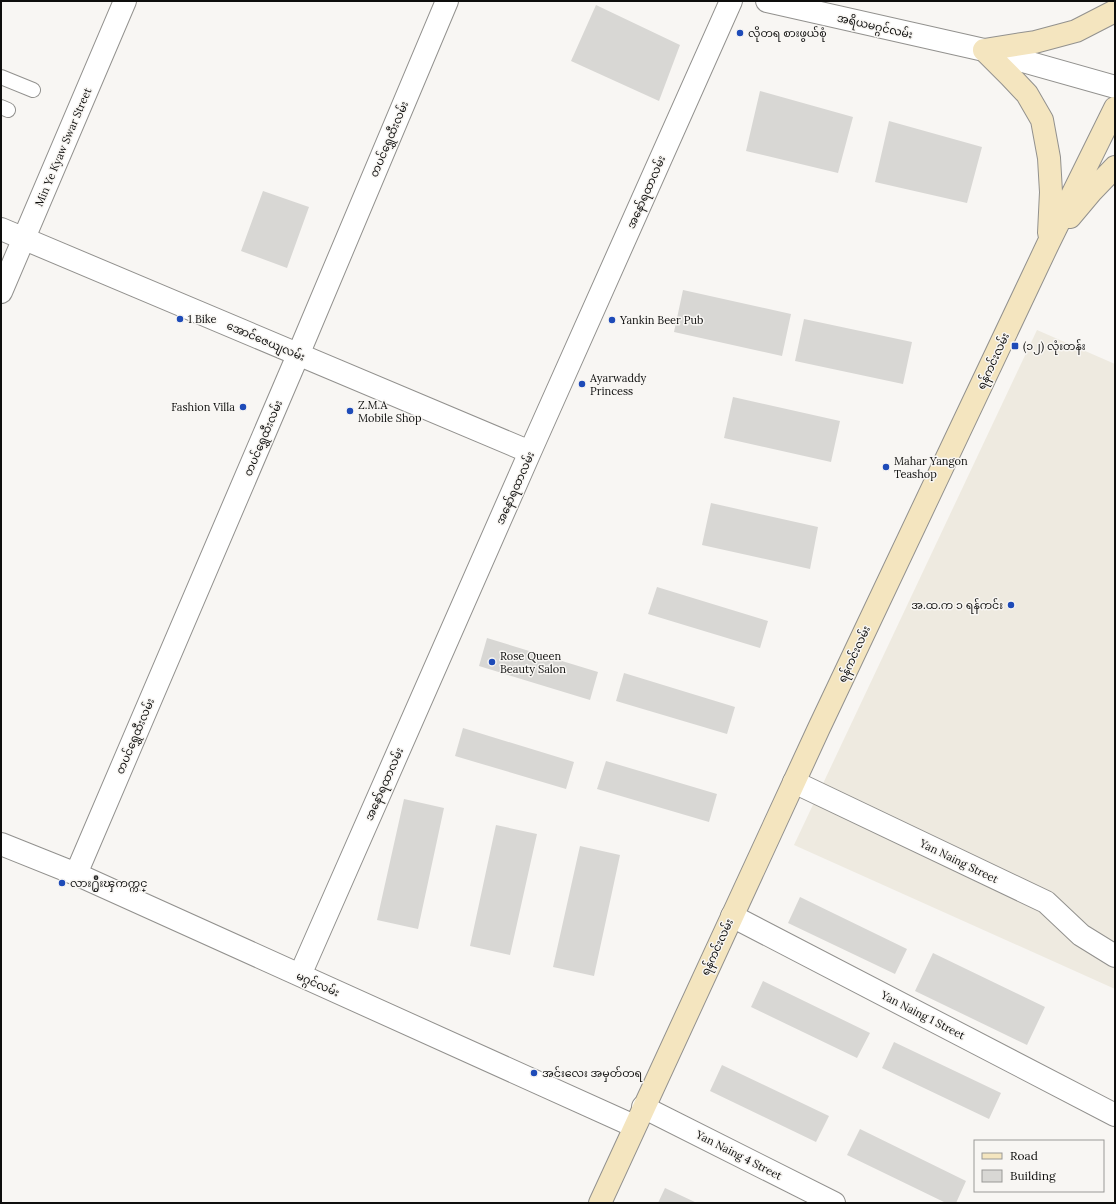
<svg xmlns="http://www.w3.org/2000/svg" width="1116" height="1204" viewBox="0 0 1116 1204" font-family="Lora,'Noto Sans Myanmar',serif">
	<rect width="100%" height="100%" fill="#f8f6f3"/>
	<!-- built -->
	<path fill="#eeeae0" d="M1037,330L1115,364V989L794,845Z"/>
	<!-- building -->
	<path fill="#d8d7d4" d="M596,5L680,45L659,101L571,61Z
		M760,91L853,117L838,173L746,151Z
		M889,121L982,147L967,203L875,182Z
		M263,191L309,207L287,268L241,251Z
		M683,290L791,314L782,356L674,332Z
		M804,319L912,342L903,384L795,361Z
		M733,397L840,421L831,462L724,438Z
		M711,503L818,527L810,569L702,545Z
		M657,587L768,621L760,648L648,614Z
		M487,638L598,672L590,700L479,666Z
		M624,673L735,707L727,734L616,701Z
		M463,728L574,762L566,789L455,756Z
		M606,761L717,794L709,822L597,789Z
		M404,799L444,808L418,929L377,920Z
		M496,825L537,834L510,955L470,946Z
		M580,846L620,855L594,976L553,967Z
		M800,897L907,949L895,974L788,923Z
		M933,953L1045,1007L1027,1045L915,991Z
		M763,981L870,1033L857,1058L751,1007Z
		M894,1042L1001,1093L989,1119L882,1068Z
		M722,1065L829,1116L816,1142L710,1091Z
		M860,1129L966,1181L956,1203H946L847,1155Z
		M665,1188L697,1203H658Z"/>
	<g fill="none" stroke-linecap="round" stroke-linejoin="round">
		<defs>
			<path id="service" d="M1,77L33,90
				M1,107L8,110"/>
			<path id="minor" d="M767,1L984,50L1115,87
				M1,229L530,452
				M1,292L125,1
				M794,782L1046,902L1081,935L1115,956
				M1,844L76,874L634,1126
				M76,874L298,355L447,1
				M732,916L1115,1115
				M300,975L530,452L731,1
				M643,1107L834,1203"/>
			<path id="secondary" d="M984,50L1010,76L1027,94L1042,120L1049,158L1051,192L1049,233
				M984,50L1035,42L1076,31L1115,11
				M1070,217L1091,192L1115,167
				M600,1203L819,728L1048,244L1115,108"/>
		</defs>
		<!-- service casing -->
		<use href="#service" stroke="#92918e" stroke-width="16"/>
		<!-- minor casing -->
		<use href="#minor" stroke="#92918e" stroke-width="24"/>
		<!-- secondary casing -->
		<use href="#secondary" stroke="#92918e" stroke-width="24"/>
		<!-- service -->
		<use href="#service" stroke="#fff" stroke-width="14"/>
		<!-- minor -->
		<use href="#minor" stroke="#fff" stroke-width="22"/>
		<!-- secondary -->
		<use href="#secondary" stroke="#f4e5bf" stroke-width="22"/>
	</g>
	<!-- markers -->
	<g fill="#1e4bb8" stroke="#f8f6f3" stroke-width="1.5">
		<circle cx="740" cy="33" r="4"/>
		<circle cx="180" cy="319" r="4"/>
		<circle cx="612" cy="320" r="4"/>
		<rect x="1011" y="342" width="8" height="8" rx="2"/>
		<circle cx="582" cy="384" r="4"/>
		<circle cx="243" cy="407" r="4"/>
		<circle cx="350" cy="411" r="4"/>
		<circle cx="886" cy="467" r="4"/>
		<circle cx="1011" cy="605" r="4"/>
		<circle cx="492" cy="662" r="4"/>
		<circle cx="62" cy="883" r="4"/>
		<circle cx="534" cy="1073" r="4"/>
	</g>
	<g text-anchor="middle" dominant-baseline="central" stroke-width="3" stroke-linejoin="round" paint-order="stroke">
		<!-- street labels -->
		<g font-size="11" fill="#0e0e0d" stroke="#f8f6f3">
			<text transform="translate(875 26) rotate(13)">အရိယမဂ္ဂင်လမ်း</text>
			<text transform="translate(389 139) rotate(-67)">တပင်ရွှေထီးလမ်း</text>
			<text transform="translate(63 147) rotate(-67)">Min Ye Kyaw Swar Street</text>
			<text transform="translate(646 192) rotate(-66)">အနော်ရထာလမ်း</text>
			<text transform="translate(266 341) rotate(23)">အောင်ဇေယျလမ်း</text>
			<text transform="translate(993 361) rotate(-65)">ရန်ကင်းလမ်း</text>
			<text transform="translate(263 438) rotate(-67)">တပင်ရွှေထီးလမ်း</text>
			<text transform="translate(515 488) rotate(-66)">အနော်ရထာလမ်း</text>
			<text transform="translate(854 654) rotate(-65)">ရန်ကင်းလမ်း</text>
			<text transform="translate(135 736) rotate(-67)">တပင်ရွှေထီးလမ်း</text>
			<text transform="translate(384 784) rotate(-66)">အနော်ရထာလမ်း</text>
			<text transform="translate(959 861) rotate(26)">Yan Naing Street</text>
			<text transform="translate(717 947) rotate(-65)">ရန်ကင်းလမ်း</text>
			<text transform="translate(318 984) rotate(24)">မဂ္ဂင်လမ်း</text>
			<text transform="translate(923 1015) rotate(27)">Yan Naing 1 Street</text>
			<text transform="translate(739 1155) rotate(27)">Yan Naing 4 Street</text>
		</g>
		<!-- poi labels -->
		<g font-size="11" fill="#0e0e0d" stroke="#f8f6f3" text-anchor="start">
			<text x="748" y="33">လိုတရ စားဖွယ်စုံ</text>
			<text x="188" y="319">1 Bike</text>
			<text x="620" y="320">Yankin Beer Pub</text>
			<text x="1023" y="346">(၁၂) လုံးတန်း</text>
			<text x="590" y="378">Ayarwaddy<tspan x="590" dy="13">Princess</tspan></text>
			<text x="358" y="405">Z.M.A<tspan x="358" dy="13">Mobile Shop</tspan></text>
			<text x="235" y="407" text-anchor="end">Fashion Villa</text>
			<text x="894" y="461">Mahar Yangon<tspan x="894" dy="13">Teashop</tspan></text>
			<text x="1003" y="605" text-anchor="end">အ.ထ.က ၁ ရန်ကင်း</text>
			<text x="500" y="656">Rose Queen<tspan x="500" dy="13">Beauty Salon</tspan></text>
			<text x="70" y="883">လား႐ွိဳးၾကက္ကင္</text>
			<text x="542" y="1073">အင်းလေး အမှတ်တရ</text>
		</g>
	</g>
	<!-- border -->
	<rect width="1116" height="1204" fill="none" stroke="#0e0e0d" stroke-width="4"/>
	<!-- legend -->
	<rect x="974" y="1140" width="130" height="52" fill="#f8f6f3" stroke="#9a9997"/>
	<rect x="982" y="1153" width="20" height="6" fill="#f4e5bf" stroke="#9a9997"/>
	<text x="1010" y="1160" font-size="12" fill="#0e0e0d">Road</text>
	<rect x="982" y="1170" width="20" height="12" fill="#d8d7d4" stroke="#9a9997"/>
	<text x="1010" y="1180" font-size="12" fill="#0e0e0d">Building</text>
</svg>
